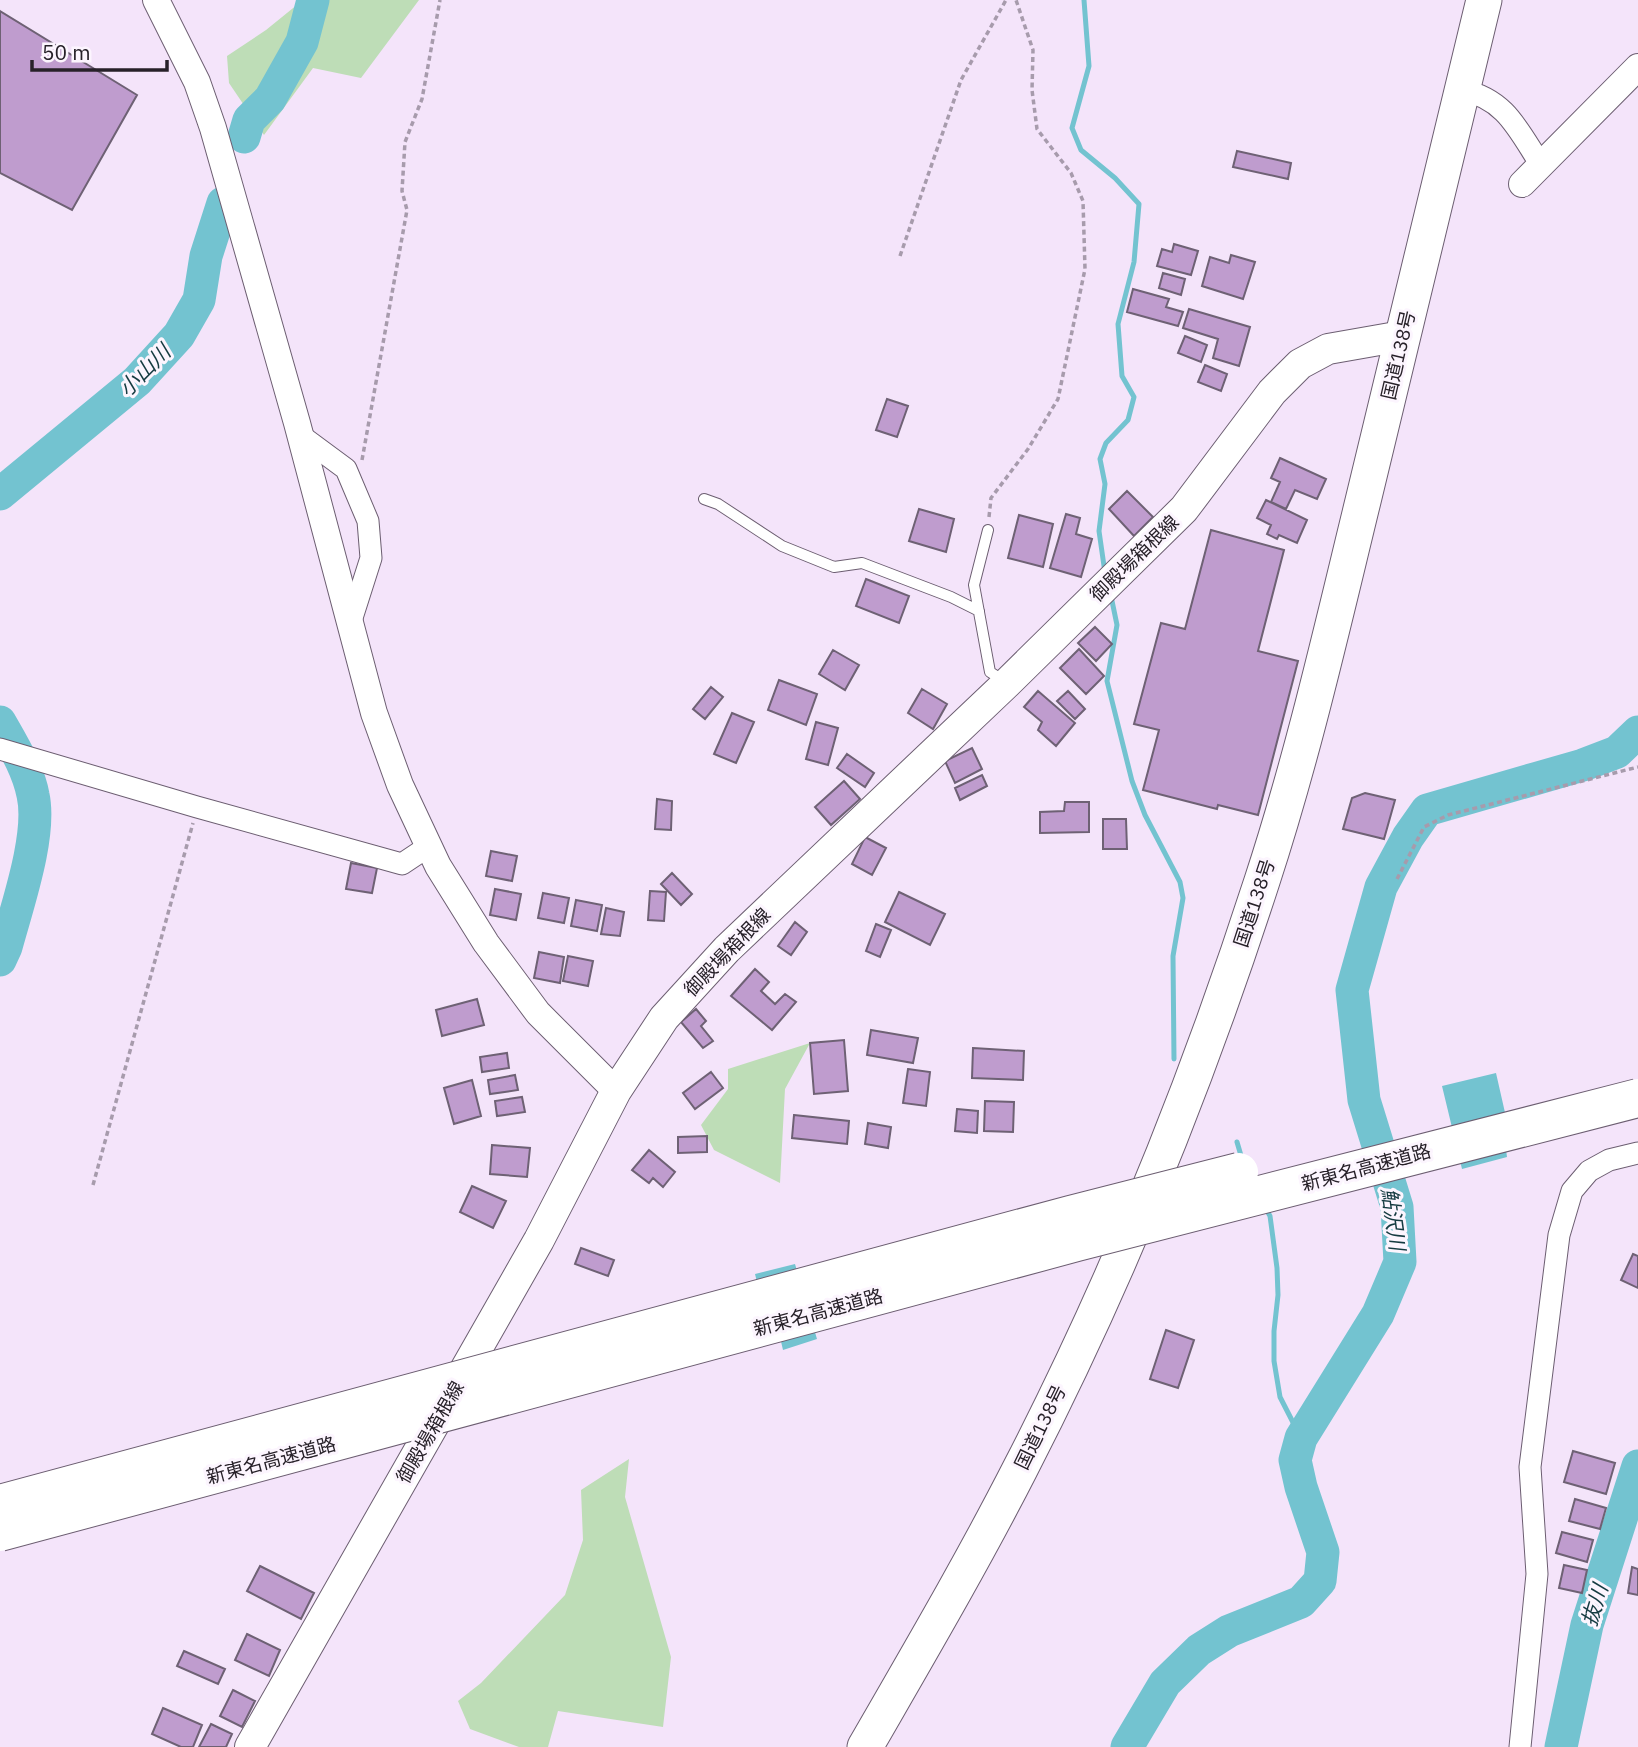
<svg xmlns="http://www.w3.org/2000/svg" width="1638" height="1747" viewBox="0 0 1638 1747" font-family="'IBM Plex Sans','Noto Sans JP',sans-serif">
	<rect width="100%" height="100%" fill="#f4e4fa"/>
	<!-- green -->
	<path fill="#beddb7" d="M303,0H419L361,78L313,68L264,135L229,83L227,56L266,30Z
		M810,1043L785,1089L780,1183L714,1150L701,1125L728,1089V1069Z
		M629,1459L625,1497L671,1657L663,1727L558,1711L548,1747H519L470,1729L458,1701L481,1683L565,1595L583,1540L581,1490Z"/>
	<!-- water -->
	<path fill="#73c3d0" d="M1496,1073L1511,1139L1505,1142L1507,1157L1462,1169L1442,1086Z
		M795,1264L817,1339L783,1350L779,1333L770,1335L755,1274Z"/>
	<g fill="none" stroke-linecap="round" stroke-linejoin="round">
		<!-- stream -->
		<path stroke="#73c3d0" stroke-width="5" d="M1084,0L1089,66L1072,128L1081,150L1115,178L1139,204L1134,262L1118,324L1122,376L1134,397L1128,420L1106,443L1100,459L1105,484L1099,531L1105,573
			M1111,596L1117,625L1107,681L1132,781L1145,815L1180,882L1183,898L1173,956L1174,1059
			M1237,1142L1242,1159
			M1266,1209L1270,1216L1277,1268L1278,1295L1274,1331V1361L1280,1397L1301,1438"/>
		<!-- river -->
		<path stroke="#73c3d0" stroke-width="33" d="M244,137L249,120L270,99L302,42L313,0
			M0,494L137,381L179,335L199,300L206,256L223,203
			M0,722C13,745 28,769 33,795C42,835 17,906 6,947L0,960
			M1127,1747L1165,1683L1199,1650L1229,1631L1301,1602L1320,1581L1323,1552L1301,1487L1295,1460L1301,1438L1378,1314L1400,1262L1397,1207L1364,1100L1352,990L1381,887L1408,837L1427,810L1583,765L1617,752L1638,732
			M1561,1747L1587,1625L1638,1466"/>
	</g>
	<!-- building -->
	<path fill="#bf9cce" stroke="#6e6174" stroke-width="2" d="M0,11L137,95L72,210L0,173Z
		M1237,151L1291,163L1288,179L1233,167Z
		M1174,244L1198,251L1191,275L1157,266L1162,249L1172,252Z
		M1231,255L1255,262L1243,299L1202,286L1210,257L1229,263Z
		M1163,273L1185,279L1181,295L1159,288Z
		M1133,289L1169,299L1166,307L1183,312L1178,326L1127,312Z
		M1189,309L1250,327L1239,366L1213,358L1218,339L1183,328Z
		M1185,336L1207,345L1201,362L1178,353Z
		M1205,365L1227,374L1221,391L1198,382Z
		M887,399L908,406L897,437L876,430Z
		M1280,458L1326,479L1317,499L1295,490L1286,509L1271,502L1280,482L1271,478Z
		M1127,491L1153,517L1134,536L1109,509Z
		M1266,500L1307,520L1297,543L1279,535L1277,539L1267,534L1271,525L1257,518Z
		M919,509L954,519L946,552L909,541Z
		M1066,514L1080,518L1076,534L1092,539L1081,577L1050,568Z
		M1019,515L1053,524L1043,567L1008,558Z
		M1211,530L1284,550L1258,651L1298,661L1258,815L1218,805L1217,809L1143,790L1159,730L1134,724L1161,623L1185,629Z
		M866,579L909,596L899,623L856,606Z
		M1095,627L1112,644L1096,661L1078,643Z
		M1079,649L1104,676L1086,694L1060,668Z
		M833,650L859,665L845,690L819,674Z
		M779,680L817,694L806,725L768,710Z
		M711,687L723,697L705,719L693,709Z
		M922,689L947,704L933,729L908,713Z
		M1038,691L1075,723L1056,746L1038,730L1042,722L1024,707Z
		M1068,691L1085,709L1075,719L1057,701Z
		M732,713L754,722L736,763L714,754Z
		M816,722L838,728L828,765L806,759Z
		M972,748L982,769L955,783L945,761Z
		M847,754L874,773L865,787L837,768Z
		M982,775L987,786L960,800L955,788Z
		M844,781L860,799L831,825L815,807Z
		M1365,793L1395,800L1384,839L1343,829L1352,798Z
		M657,799L672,801L671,830L655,829Z
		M1065,802H1089V832L1040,833V812L1064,811Z
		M1103,819H1126L1127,849H1103Z
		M865,837L886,848L872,875L852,864Z
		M491,851L517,856L512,881L486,876Z
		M351,863L377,868L372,893L346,889Z
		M672,873L692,894L681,905L661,884Z
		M495,889L521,894L516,920L490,915Z
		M650,891L666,892L664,921L648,920Z
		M899,892L945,914L930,945L885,922Z
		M543,893L569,898L564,923L538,918Z
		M576,900L602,905L597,931L571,926Z
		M606,908L624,912L620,936L601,934Z
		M795,922L807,932L791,955L778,946Z
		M876,924L891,930L880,957L866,951Z
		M539,952L564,957L560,983L534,978Z
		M568,956L593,961L588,986L563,981Z
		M755,969L769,982L761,991L775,1004L785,994L796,1002L772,1030L731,996Z
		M477,999L484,1025L442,1036L436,1010Z
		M696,1009L706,1021L701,1026L713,1041L703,1048L681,1022Z
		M871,1030L918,1038L913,1063L867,1055Z
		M844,1040L848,1091L814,1094L810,1043Z
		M973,1048L1024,1051L1023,1080L972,1078Z
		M507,1053L509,1068L482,1072L480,1057Z
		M908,1069L930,1072L926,1106L903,1103Z
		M711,1072L723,1088L695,1109L683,1093Z
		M515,1075L518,1090L490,1094L488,1080Z
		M472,1080L481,1116L454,1124L444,1088Z
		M522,1097L525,1112L497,1116L495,1101Z
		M985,1101L1014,1102L1013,1132L984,1131Z
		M957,1109L978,1111L977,1133L955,1131Z
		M794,1115L849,1121L847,1144L792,1138Z
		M868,1123L891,1127L888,1148L865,1144Z
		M707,1136V1152L678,1153V1137Z
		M492,1145L530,1148L527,1177L490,1174Z
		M649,1150L675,1172L663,1187L653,1178L649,1183L632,1170Z
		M472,1186L506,1201L493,1228L460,1212Z
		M581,1248L614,1260L608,1276L575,1264Z
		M1633,1254L1638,1256V1288L1621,1280Z
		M1166,1330L1194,1340L1178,1388L1150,1379Z
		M1573,1451L1615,1463L1606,1494L1564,1482Z
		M1575,1499L1606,1508L1600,1529L1569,1521Z
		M1562,1532L1593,1540L1587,1562L1556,1553Z
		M1564,1565L1587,1570L1582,1593L1559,1588Z
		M260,1566L314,1593L301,1619L247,1591Z
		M1632,1567L1638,1569V1595L1628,1593Z
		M247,1634L280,1650L269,1676L235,1660Z
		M184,1651L225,1669L218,1684L177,1666Z
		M233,1690L255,1701L242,1727L220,1716Z
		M163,1708L202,1725L193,1747H181L152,1734Z
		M211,1724L232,1734L226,1747H199Z"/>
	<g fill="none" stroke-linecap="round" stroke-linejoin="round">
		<defs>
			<path id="service" d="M704,499L718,504L782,546L834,567L862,563L951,597L979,611
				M988,530L974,585L990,672L1004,681"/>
			<path id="minor" d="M1462,90C1506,99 1518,130 1541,165
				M300,435L346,469L368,521L371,558L350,624
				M0,749L197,807L402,864L429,846
				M1520,1747L1537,1574L1530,1467L1559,1235L1572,1191L1589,1171L1609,1160L1638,1153"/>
			<path id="tertiary" d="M156,0L197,82L213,128L297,423L374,713L400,785L438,866L486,943L538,1013L616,1091
				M1522,184L1638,67"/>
			<path id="secondary" d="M250,1747L539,1240L616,1091L664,1018L727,949L1007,683L1184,509L1272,392L1300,364L1328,349L1402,336"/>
			<path id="trunk" d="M865,1747C918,1655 972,1563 1020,1469C1117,1281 1197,1082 1262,881C1303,756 1332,628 1363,501C1404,334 1443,167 1484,0"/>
		</defs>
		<!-- service casing -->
		<use href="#service" stroke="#6c5e71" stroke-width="12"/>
		<!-- minor casing -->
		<use href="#minor" stroke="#6c5e71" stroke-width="23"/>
		<!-- tertiary casing -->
		<use href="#tertiary" stroke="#6c5e71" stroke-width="28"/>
		<!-- secondary casing -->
		<use href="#secondary" stroke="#6c5e71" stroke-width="32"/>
		<!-- trunk casing -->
		<use href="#trunk" stroke="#6c5e71" stroke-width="37"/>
		<!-- path -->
		<path stroke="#a79bac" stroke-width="3.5" stroke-dasharray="5 3.5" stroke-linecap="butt" d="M900,256L961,80L1006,0
			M362,460L407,210L402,191L405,142L422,99L440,0
			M989,517L991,498L1028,449L1058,399L1085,269L1083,201L1071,173L1037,129L1032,90L1033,50L1016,0
			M1397,879L1424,827L1448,815L1638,767
			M93,1185L193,823"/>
		<!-- service -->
		<use href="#service" stroke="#fff" stroke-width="10"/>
		<!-- minor -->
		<use href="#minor" stroke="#fff" stroke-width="21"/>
		<!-- tertiary -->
		<use href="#tertiary" stroke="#fff" stroke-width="26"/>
		<!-- secondary -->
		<use href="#secondary" stroke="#fff" stroke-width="30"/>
		<!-- trunk -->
		<use href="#trunk" stroke="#fff" stroke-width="35"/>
		<defs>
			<path id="motorway-bridge" d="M0,1504L1070,1215L1239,1172
				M0,1532L1077,1242L1638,1098"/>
		</defs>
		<!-- motorway-bridge casing -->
		<use href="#motorway-bridge" stroke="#6c5e71" stroke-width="40" stroke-linecap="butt"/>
		<!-- motorway-bridge -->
		<use href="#motorway-bridge" stroke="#fff" stroke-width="38"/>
	</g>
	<g text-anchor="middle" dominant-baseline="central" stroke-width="6" stroke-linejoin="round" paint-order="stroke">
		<!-- street labels -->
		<g font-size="19" fill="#272129" stroke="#fcf5fe">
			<text transform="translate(1398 355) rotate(-77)">国道138号</text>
			<text transform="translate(1134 558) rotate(-44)">御殿場箱根線</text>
			<text transform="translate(1254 903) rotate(-72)">国道138号</text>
			<text transform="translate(727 952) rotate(-46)">御殿場箱根線</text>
			<text transform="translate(1366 1167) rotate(-15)">新東名高速道路</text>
			<text transform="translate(818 1312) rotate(-15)">新東名高速道路</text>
			<text transform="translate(1040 1427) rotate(-64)">国道138号</text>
			<text transform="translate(430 1432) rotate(-60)">御殿場箱根線</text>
			<text transform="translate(271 1460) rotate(-15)">新東名高速道路</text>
		</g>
		<!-- water labels -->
		<g font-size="21" font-style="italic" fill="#153b41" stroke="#fcf5fe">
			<text transform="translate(144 370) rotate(-45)">小山川</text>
			<text transform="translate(1394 1219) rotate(82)">鮎沢川</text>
			<text transform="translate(1594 1605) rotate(-73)">抜川</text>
		</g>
	</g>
	<!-- scale -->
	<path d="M32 60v10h135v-10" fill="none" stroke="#272129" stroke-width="3.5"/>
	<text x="42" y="60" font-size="21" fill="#272129" stroke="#fcf5fe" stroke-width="5" paint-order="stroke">50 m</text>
</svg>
